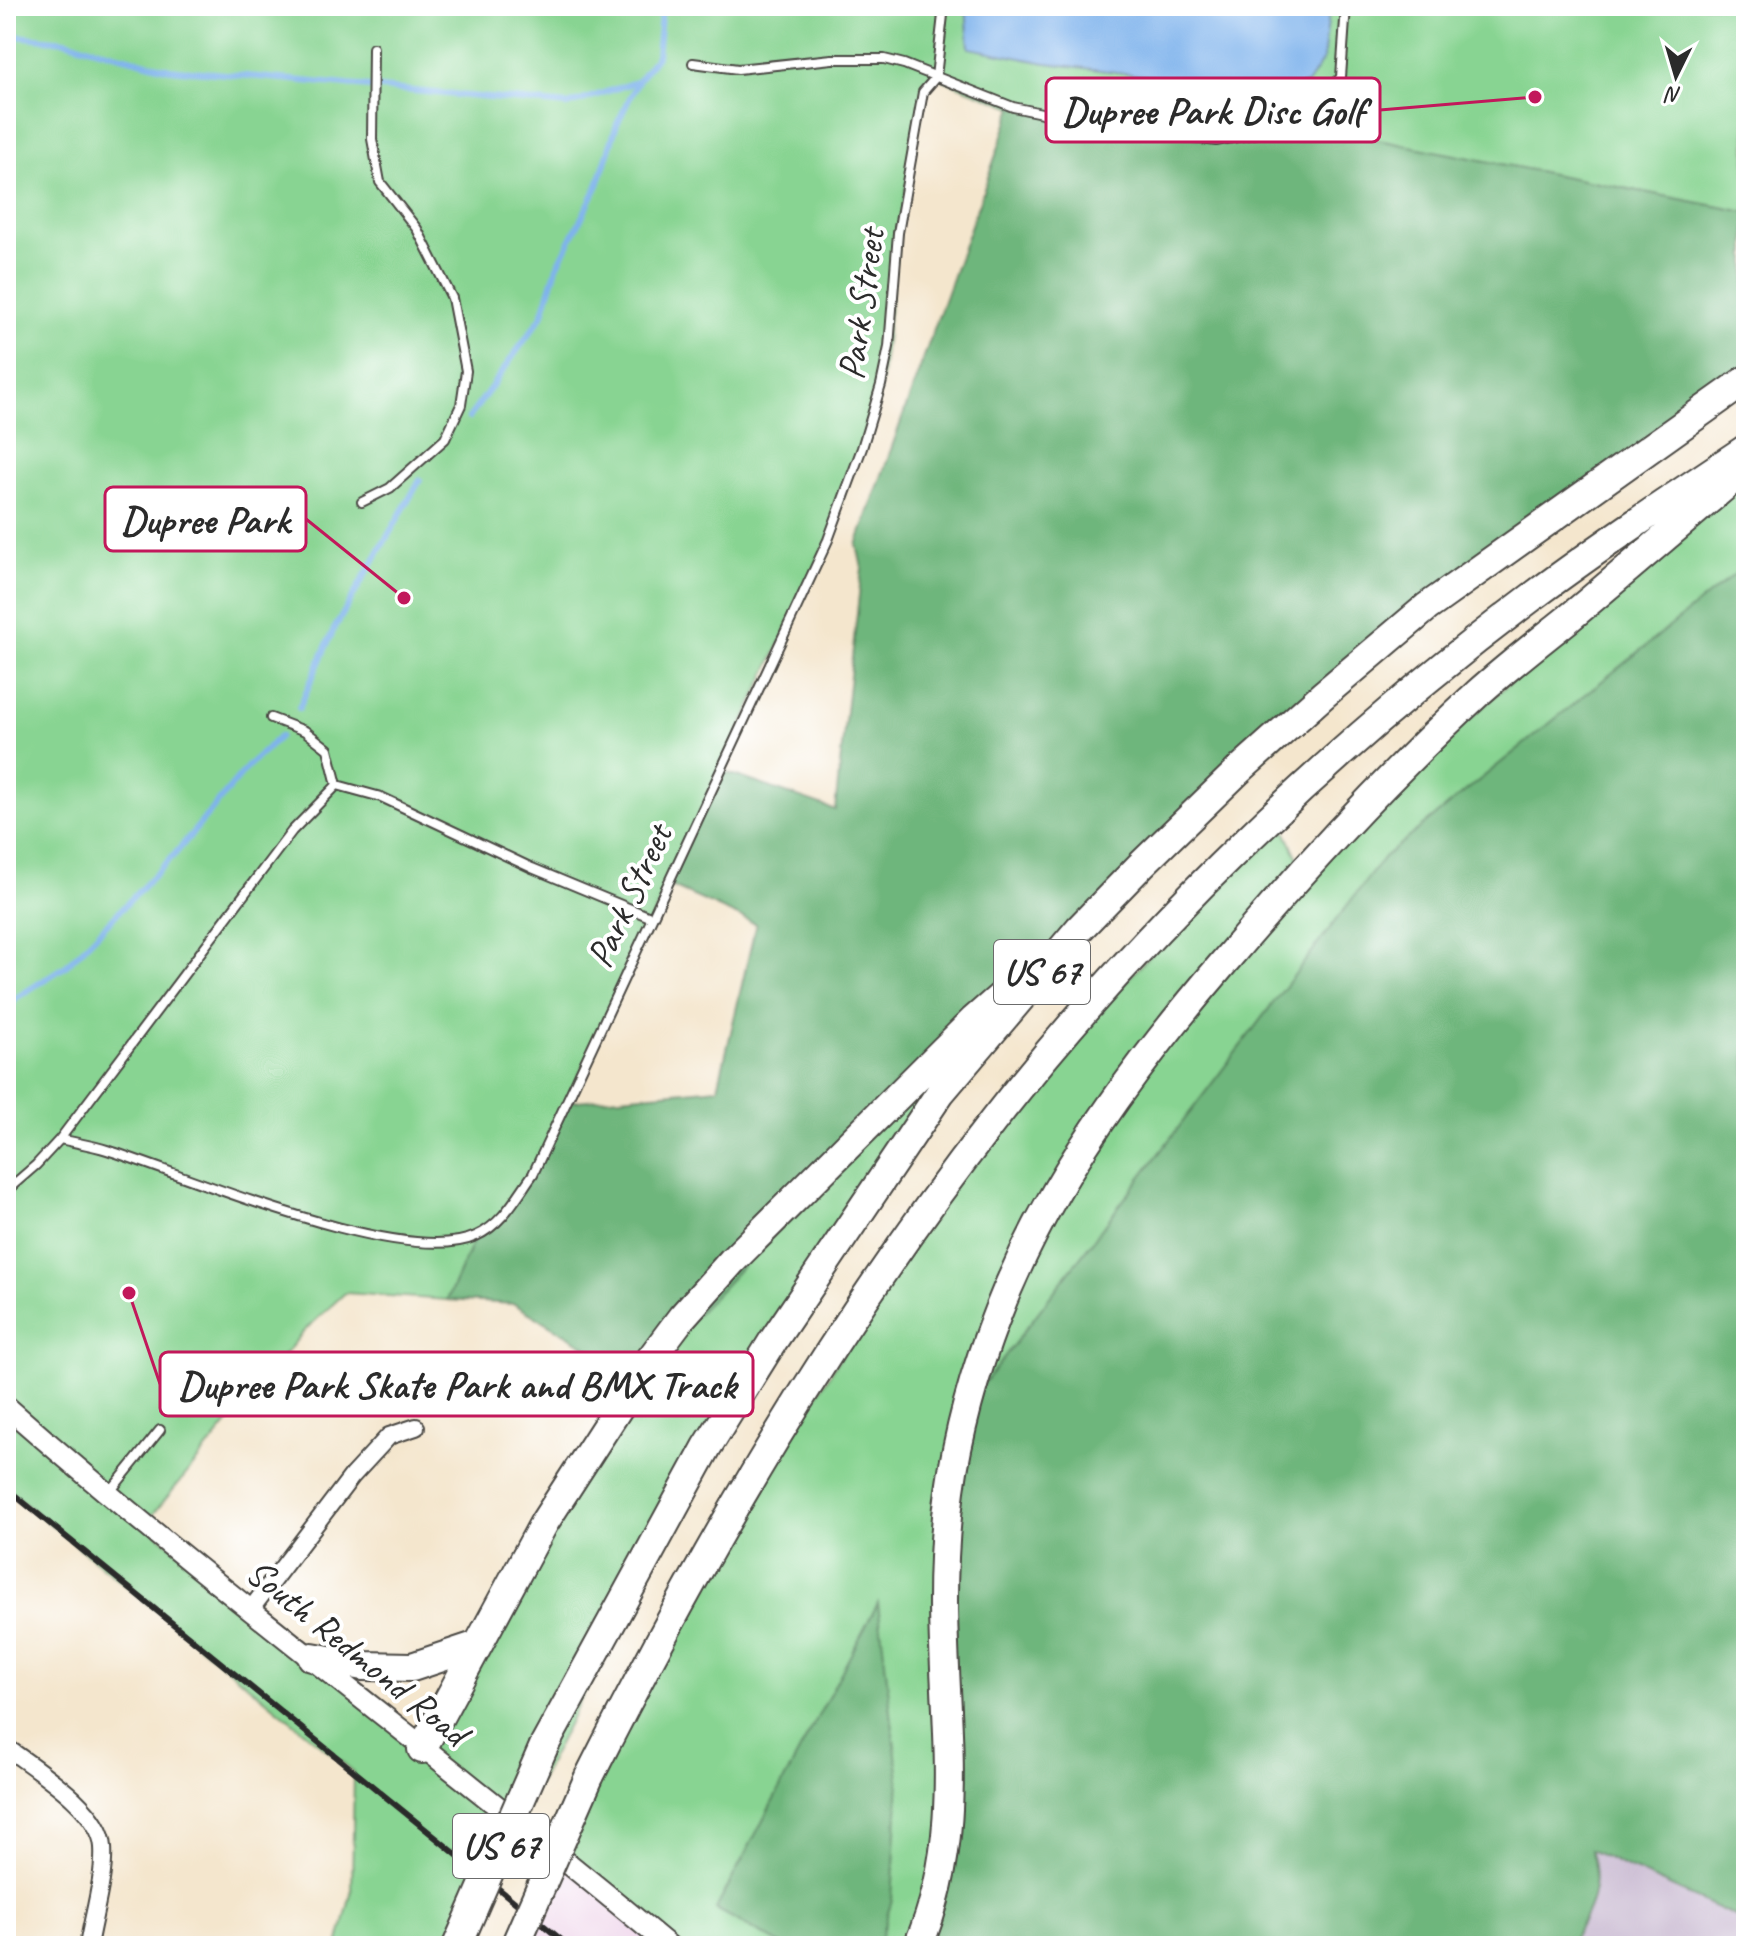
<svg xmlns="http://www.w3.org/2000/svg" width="1752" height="1952" viewBox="0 0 1752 1952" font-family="Caveat,sans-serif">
	<rect width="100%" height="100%" fill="#fff"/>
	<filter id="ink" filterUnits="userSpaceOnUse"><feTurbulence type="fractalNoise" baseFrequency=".0125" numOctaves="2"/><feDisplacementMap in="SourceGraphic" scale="16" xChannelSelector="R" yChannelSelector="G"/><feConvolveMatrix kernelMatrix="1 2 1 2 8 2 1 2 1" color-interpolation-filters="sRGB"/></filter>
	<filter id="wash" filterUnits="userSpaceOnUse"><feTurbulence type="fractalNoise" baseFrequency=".006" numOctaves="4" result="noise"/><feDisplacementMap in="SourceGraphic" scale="32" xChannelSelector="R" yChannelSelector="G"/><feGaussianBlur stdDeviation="1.8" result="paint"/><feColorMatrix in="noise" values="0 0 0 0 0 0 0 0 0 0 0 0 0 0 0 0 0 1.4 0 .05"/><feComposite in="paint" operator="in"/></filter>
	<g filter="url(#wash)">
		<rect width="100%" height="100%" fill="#f4e6cd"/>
		<!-- built -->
		<path fill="#edd0e8" d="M555,1852L669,1946H515Z"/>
		<!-- industrial -->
		<path fill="#ccbed4" d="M1588,1850L1746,1921V1946H1569L1575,1936Z"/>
		<!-- green -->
		<path fill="#88d492" stroke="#5a805e" stroke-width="2" d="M6,6H1746V212L1302,125L1216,141L1013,107L936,77L923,92L898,233L881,385L828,540L533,1174L501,1219L475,1237L447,1300L345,1293L304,1331L145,1524L422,1748L646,1365L974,1020L940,1093L707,1447L457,1946H338L352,1890L354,1772L6,1488Z
			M1746,470V602L951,1797L918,1946H669L555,1852L622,1713L955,1171L1277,814L1303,869Z"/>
		<!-- forest -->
		<path fill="#6eb67c" stroke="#4c7054" stroke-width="2" d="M1013,107L1216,141L1302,125L1746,212V380L1427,607L1079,929L974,1020L638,1377L514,1304L447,1300L475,1237L487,1230L533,1174L566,1102L718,1088L756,924L666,884L720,770L835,810L862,568L857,545Z
			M1746,565V1921L1590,1850C1603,1888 1588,1912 1569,1946H918L942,1873L943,1597L967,1406L1384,857Z
			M878,1603L899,1780L892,1900L878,1946H784L716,1909Z"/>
		<!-- water -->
		<path fill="#7fb3ec" stroke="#556f8c" stroke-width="2" d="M966,6H1330L1323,60L1307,84L1278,93L1046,63L969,48Z"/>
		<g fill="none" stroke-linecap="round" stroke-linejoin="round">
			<!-- stream -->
			<path stroke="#7fb3ec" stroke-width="6" d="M6,35L65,41L170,69L568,105L638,81L657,56L662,6
				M469,418L542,316L557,267L598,185L617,124L638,81
				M299,708L333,631L420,480
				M6,1015L16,998L66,966L175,854L249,765L280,736"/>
		</g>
	</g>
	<g filter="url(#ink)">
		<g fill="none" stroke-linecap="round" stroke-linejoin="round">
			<defs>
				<path id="service" d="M693,63L738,69L832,59H884L904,64L1013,107L1099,125L1216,141L1302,125L1341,77L1346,6
					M362,502L390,488L445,439L461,405L466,371L452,298L417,229L380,182L372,139L373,48
					M271,718L305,731L328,749L337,785
					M60,1139L292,831L337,785L381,797L532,868L650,917
					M6,1191L36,1165L60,1139C76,1143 92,1145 107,1150C187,1175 404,1269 476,1236C503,1224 517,1196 533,1174L828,540L862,448L881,385L889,347L898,233L923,92L936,77L944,6
					M109,1493L160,1430"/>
				<path id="minor" d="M251,1609L352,1476L389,1436L416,1427
					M6,1747C35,1769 101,1809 103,1847C105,1877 93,1916 88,1946"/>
				<path id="tertiary" d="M6,1406C220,1595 451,1763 669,1946"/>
				<path id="motorway" d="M312,1657L363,1666L412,1667L475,1646
					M544,1746L707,1447L773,1341L940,1093L1079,929L1141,865L1238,771L1323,695L1427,607L1746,380
					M422,1749L544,1523L646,1365L682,1317L732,1261L974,1020L1006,992
					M589,1777C705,1547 834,1325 993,1121C1143,928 1336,744 1532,597C1602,545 1674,497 1746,449
					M918,1946C967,1834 943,1719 943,1601C943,1551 947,1498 957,1449C997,1257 1095,1113 1220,967C1301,871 1386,778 1478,693C1507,667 1538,643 1568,619C1628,569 1687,518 1746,468"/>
			</defs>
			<!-- service casing -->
			<use href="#service" stroke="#494743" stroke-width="12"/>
			<!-- minor casing -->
			<use href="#minor" stroke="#494743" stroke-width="20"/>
			<!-- tertiary casing -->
			<use href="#tertiary" stroke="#494743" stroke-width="24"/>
			<!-- motorway casing -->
			<use href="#motorway" stroke="#494743" stroke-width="32"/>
			<!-- service -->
			<use href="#service" stroke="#fff" stroke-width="8"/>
			<!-- minor -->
			<use href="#minor" stroke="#fff" stroke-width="16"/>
			<!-- tertiary -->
			<use href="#tertiary" stroke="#fff" stroke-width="20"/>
			<!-- motorway -->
			<use href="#motorway" stroke="#fff" stroke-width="28"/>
			<!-- rail -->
			<path stroke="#2b2b2b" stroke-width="6" d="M6,1488L569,1946"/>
			<defs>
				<path id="motorway-bridge" d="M457,1946L544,1746
					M515,1946L589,1777"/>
			</defs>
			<!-- motorway-bridge casing -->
			<use href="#motorway-bridge" stroke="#494743" stroke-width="32" stroke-linecap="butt"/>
			<!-- motorway-bridge -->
			<use href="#motorway-bridge" stroke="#fff" stroke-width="28"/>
		</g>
	</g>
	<g text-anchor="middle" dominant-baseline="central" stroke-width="8" stroke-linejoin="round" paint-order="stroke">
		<!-- shield labels -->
		<g fill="#fff" stroke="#6b6b6b" stroke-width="2">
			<rect x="994" y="940" width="96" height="64" rx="6"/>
			<rect x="453" y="1814" width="96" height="64" rx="6"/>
		</g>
		<g font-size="36" font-weight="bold" fill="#2b2b2b">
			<text x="1042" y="972">US 67</text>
			<text x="501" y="1846">US 67</text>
		</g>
		<!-- street labels -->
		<g font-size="38" fill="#2b2b2b" stroke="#fff">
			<text transform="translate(861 304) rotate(-82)">Park Street</text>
			<text transform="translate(629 896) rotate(-65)">Park Street</text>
			<text transform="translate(357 1652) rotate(39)">South Redmond Road</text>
		</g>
	</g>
	<!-- callouts -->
	<path fill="none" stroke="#c2185b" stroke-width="3" d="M1535 97L1380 110M404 598L306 519M129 1293L160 1384"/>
	<g fill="#c2185b" stroke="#fff" stroke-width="3">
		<circle cx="1535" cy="97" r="8"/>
		<circle cx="404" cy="598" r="8"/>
		<circle cx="129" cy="1293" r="8"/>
	</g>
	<g fill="#fff" stroke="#c2185b" stroke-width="3">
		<rect x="1046" y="78" width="334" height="64" rx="8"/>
		<rect x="105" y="487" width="201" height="64" rx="8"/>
		<rect x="160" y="1352" width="593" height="64" rx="8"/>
	</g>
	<g font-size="40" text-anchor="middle" font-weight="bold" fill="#2b2b2b">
		<text x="1213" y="124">Dupree Park Disc Golf</text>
		<text x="205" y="533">Dupree Park</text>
		<text x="457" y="1398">Dupree Park Skate Park and BMX Track</text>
	</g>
	<!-- margin -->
	<rect width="1752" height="1952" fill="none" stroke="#fff" stroke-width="32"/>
	<!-- north arrow -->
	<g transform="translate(1676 76) rotate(185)" stroke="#ffffff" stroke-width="6" paint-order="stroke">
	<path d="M0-6L14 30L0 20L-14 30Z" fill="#2b2b2b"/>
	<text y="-12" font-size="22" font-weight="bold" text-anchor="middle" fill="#2b2b2b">N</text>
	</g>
</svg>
